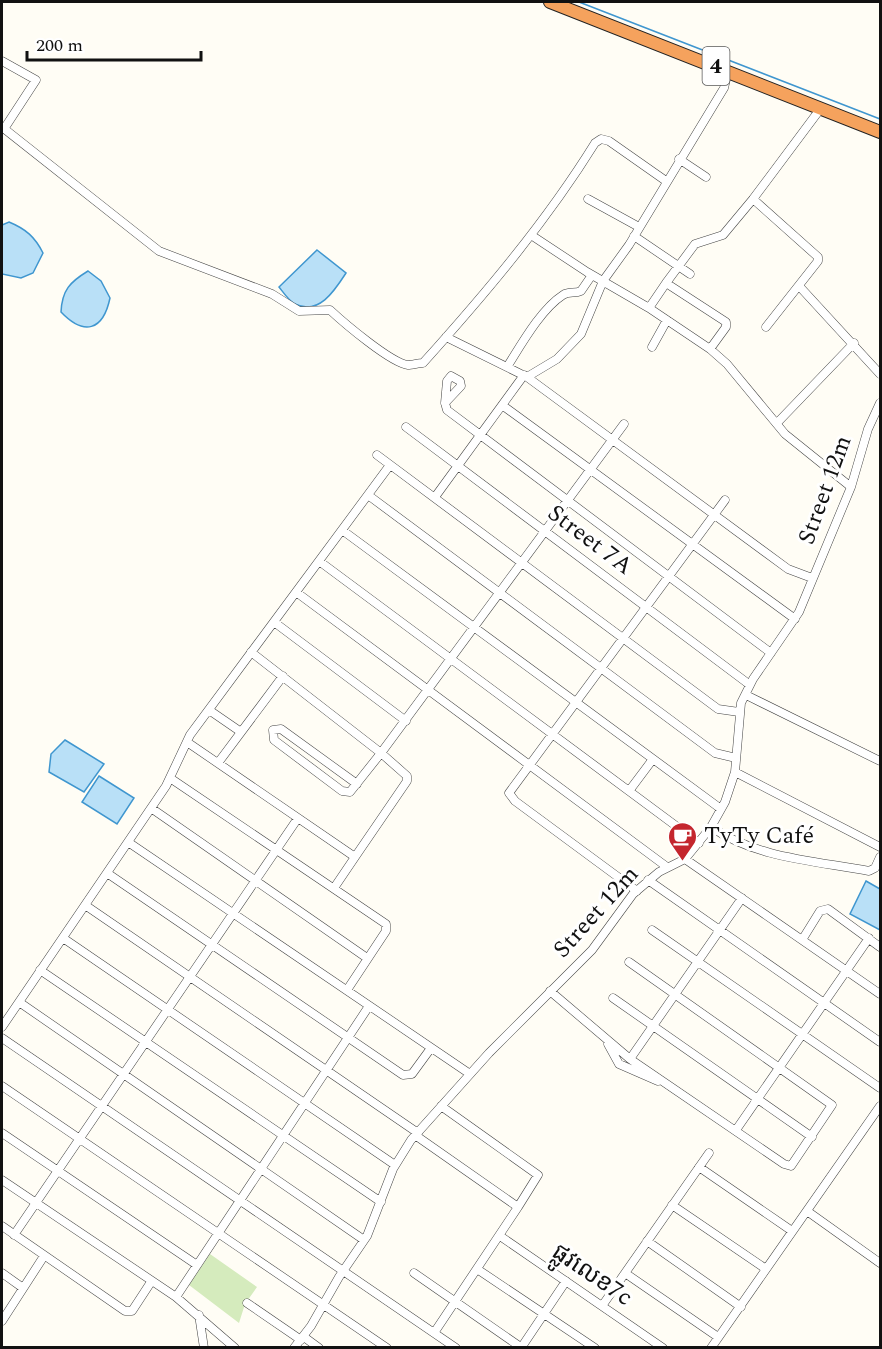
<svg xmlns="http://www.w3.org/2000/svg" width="882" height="1349" viewBox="0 0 882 1349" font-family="Spectral,'Noto Sans Khmer',serif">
	<rect width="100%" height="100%" fill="#fffdf5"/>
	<!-- green -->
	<path fill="#d5ebbd" d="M210,1254L257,1287L245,1304L239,1323L189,1285Z"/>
	<!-- water -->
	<path fill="#b9e0f7" stroke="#3f96cf" stroke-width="1.5" d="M9,222C26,229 35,237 43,253L33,273L21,278L2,274V225Z
		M317,250L346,273C335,290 319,316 295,304C289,301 283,292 279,287Z
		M88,271L101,281L110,298C103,331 84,336 61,312C62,290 70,282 88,271Z
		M65,740L104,764L84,792L49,772L51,754Z
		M99,776L134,798L117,824L82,802Z
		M866,881L880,889V930L850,914Z"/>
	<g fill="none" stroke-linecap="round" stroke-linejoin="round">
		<!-- stream -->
		<path stroke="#3f96cf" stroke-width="1.5" d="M579,2L880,119"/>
		<defs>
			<path id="minor" d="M2,61L36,80L4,129
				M2,127L159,251L272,294L299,311L330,310C344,323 391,363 408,365C412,365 419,363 423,363C485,294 546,222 595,143L601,139L609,141L666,181
				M679,159L706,177
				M588,199L639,227
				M753,199L818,257V261L766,327
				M531,235L587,272L649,308L710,349L727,364L785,434L851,487
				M634,236L690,274
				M800,287L880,374
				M649,308L666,283
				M446,337L527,377L557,359L581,334L603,281L629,245L724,88L728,71
				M652,347L667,320
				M710,349L726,327V322L666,283L695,244L723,235L753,199L821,108
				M507,367C521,345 541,309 563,295C569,291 575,294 581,291L592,275
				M527,377L788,569L812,578
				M445,403L461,386L460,381L451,376L447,381L445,403L447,410L771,653
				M502,405L795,619
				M777,423L854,343
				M406,427L750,685
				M377,455L718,709L739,712
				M368,495L715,753L736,758
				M435,497L524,375
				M342,530L721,809
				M319,561L699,843
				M296,592L667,867
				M274,622L406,721
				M251,652L381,753L624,424
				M746,695L880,761
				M209,710L241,732
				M187,742L355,857L334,888
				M218,763L283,676
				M735,772L880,847
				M170,778L386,924V931L347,990
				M629,791L653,759
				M151,808L367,958
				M711,827C756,858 816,861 869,871L875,868L880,857
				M128,842L470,1074
				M355,857L407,781V776L381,753L350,792L342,791L274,740L273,730L281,729L357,784
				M685,859L880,994
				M107,873L403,1075L412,1074L431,1048
				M648,880L880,1042
				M637,891L515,801L509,793L725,500
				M85,905L418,1133
				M652,930L880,1088
				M63,938L395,1165
				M802,940L820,911L828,909L880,947
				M40,970L381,1202
				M550,991L630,1059L784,1164L791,1166L832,1105L629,962
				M613,998L812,1137
				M19,1002L364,1240
				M2,1027L166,786L190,735L390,465
				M2,1038L456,1348
				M608,1044L619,1064L658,1081
				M630,1059L742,898
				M2,1086L387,1348
				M441,1106L538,1175L518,1207
				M736,1130L869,938
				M2,1133L197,1265
				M415,1135L518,1207L434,1333
				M699,1167L792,1231
				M2,1180L176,1297L235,1348
				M672,1205L766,1269
				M807,1211L880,1263
				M2,1226L125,1311H132L151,1282
				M14,1235L298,818
				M500,1236L663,1348
				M647,1241L741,1307
				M477,1269L595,1348
				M2,1273L23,1288
				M414,1273L522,1348
				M625,1273L718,1337
				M176,1297L369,1006
				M247,1303L301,1340
				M602,1306L709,1153
				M199,1315L204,1348
				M2,1321L44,1256
				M304,1337L319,1348
				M294,1348L311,1326L339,1277L367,1236L393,1169L411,1140L489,1053L592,950L633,894L659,872L685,859L711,827L725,802L735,772L741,703L753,679L799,612L851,487L868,429L880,403
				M521,1348L566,1281
				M711,1348L880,1106"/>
			<path id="highway" d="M550,2L880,132"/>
		</defs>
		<!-- minor casing -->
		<use href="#minor" stroke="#444" stroke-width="9"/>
		<!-- highway casing -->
		<use href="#highway" stroke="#222" stroke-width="14"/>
		<!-- minor -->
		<use href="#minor" stroke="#fff" stroke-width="8"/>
		<!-- highway -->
		<use href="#highway" stroke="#f5a25d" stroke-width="12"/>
	</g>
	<!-- icons -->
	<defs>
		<symbol id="cafe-pin" viewBox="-11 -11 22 30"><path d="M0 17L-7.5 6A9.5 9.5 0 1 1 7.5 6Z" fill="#c4262e" stroke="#fff"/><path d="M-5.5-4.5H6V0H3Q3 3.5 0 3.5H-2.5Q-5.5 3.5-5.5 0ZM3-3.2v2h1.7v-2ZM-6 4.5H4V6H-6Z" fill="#fff"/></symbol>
	</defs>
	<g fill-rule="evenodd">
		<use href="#cafe-pin" x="666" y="820" width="33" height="45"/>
	</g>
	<g text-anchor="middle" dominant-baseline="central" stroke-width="6" stroke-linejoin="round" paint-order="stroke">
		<!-- shield labels -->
		<rect fill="#fff" stroke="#585858" stroke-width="1.5" x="702.5" y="47" width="27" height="38" rx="4.5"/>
		<g font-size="22" font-weight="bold" fill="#111">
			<text x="716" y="66">4</text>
		</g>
		<!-- street labels -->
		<g font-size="24" fill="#111" stroke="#fff">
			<text transform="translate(825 490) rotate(-70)">Street 12m</text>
			<text transform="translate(590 540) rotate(37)">Street 7A</text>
			<text transform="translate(596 912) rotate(-48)">Street 12m</text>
			<text transform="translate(592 1275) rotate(34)">ផ្លូវលេខ7c</text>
		</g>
		<!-- poi labels -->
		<g font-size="24" fill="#111" stroke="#fff" text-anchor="start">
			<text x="704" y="836">TyTy Café</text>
		</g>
	</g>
	<!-- border -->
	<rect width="882" height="1349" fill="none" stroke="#111111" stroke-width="6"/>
	<!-- scale -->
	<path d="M27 51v9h174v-9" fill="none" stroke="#111111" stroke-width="3"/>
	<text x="36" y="51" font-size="18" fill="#111111" stroke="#ffffff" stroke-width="4.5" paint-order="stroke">200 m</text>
</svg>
